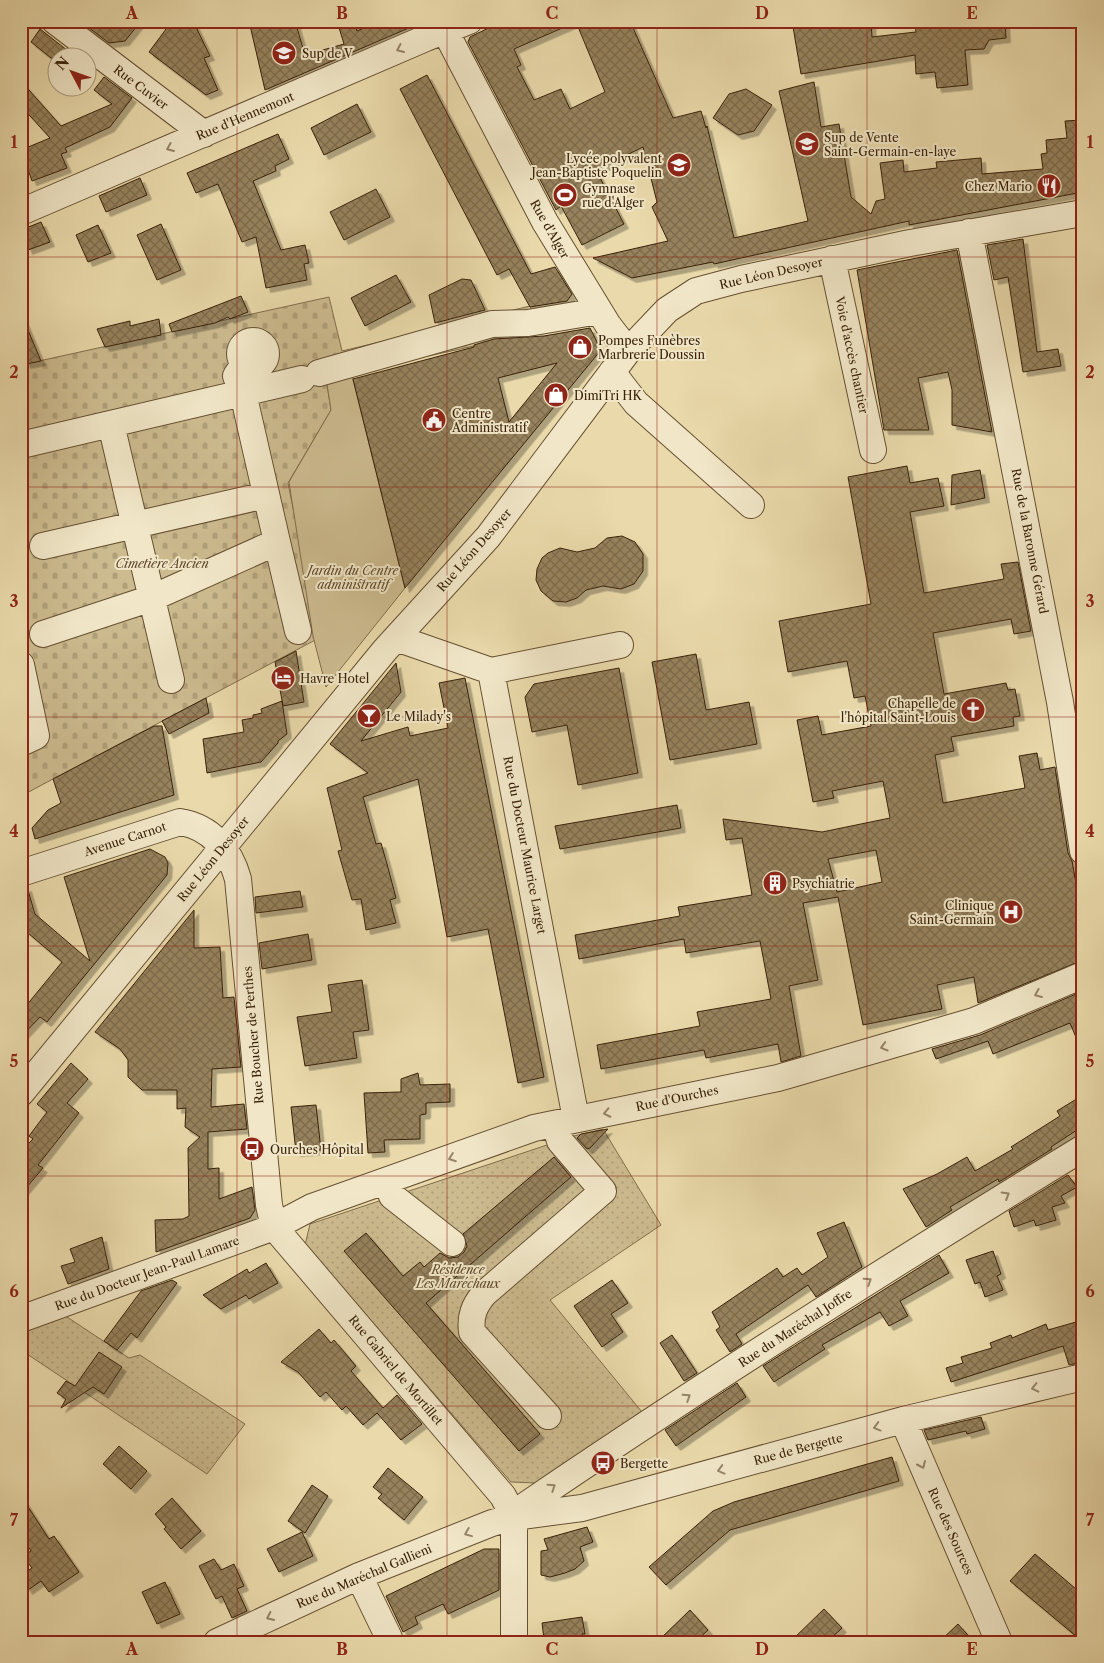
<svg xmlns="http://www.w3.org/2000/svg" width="1104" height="1663" viewBox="0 0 1104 1663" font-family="'Libre Caslon Text',serif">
	<defs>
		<pattern id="cemetery-stones" width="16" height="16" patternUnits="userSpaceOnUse" patternTransform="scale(1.25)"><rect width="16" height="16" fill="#ccbb8f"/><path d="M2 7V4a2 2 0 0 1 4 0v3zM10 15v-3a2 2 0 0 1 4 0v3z" fill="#b0a07a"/></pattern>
		<pattern id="garden-dots" width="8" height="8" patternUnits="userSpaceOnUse" patternTransform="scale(1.25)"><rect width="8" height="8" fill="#ccbb8f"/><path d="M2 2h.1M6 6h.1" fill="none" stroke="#b0a07a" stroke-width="1.8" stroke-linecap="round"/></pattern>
		<pattern id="building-cross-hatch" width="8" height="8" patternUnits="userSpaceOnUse" patternTransform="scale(1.25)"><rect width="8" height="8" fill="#96825d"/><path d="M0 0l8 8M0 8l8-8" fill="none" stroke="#7b6a4b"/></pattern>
		<filter id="shadow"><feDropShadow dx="4.5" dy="4.5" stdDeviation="0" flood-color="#0004"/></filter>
	</defs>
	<rect width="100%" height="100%" fill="#eadaab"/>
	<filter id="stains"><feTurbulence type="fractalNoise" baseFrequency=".004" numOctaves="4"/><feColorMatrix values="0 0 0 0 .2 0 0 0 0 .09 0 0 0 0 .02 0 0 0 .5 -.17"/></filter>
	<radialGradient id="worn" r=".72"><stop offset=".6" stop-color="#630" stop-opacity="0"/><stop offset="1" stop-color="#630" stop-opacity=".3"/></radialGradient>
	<!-- cemetery -->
	<path fill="url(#cemetery-stones)" stroke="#836e4c" d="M329,297L342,351L530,306L533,312L530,334L326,378L331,410L288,483L319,638L21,796V365Z"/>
	<!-- park -->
	<path fill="#ccbb8f" stroke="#836e4c" d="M352,376L405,588L326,687L313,636L289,482L331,410L326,378Z"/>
	<!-- garden -->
	<path fill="url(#garden-dots)" stroke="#836e4c" d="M603,1129L661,1225L550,1300L642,1412L536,1483L511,1482L305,1245L310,1224L574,1136Z
		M64,1315L129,1358L140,1355L245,1424L207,1474L21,1350V1330Z"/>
	<!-- building -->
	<path fill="url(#building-cross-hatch)" stroke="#3a2209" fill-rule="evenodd" filter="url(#shadow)" d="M80,21H141L125,41L109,43Z
		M172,21H193L210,56L204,58L218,90L206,95L149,52Z
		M249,21H295L305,55L344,44L337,21H354L357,31L380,21H425L265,90Z
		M503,21H630L673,118L701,111L706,128L707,126L734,238L808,221L779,91L814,82L821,127L839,124L851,197L871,214L876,201L885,199L880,163L903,160L904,172L937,168L936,162L981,158L982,174L1043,169L1041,154L1047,153L1046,140L1067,138L1065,121L1083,120V192L909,225V221L714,264L713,262L632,278L593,258L668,241L652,207L657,202L643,147L596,170L624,224L582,245L561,206L556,210L468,42L470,37ZM576,22L605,92L570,109L561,89L534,100L517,67L521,65L514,49Z
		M792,21H871L872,37L916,32L915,21H1005L1006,38L989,40L984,49L965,50L968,85L937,88L935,72L916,74L915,55L801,74Z
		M40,29L77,58H51L31,42Z
		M427,75L531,274L555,267L572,294L567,301L530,307L509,269L497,275L400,89Z
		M104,77L132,98L110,127L65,148L67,152L61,154L67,168L32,181L21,150L50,138L21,106V81L61,126L112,104L94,90Z
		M746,89L772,105L754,131L738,135L713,118L729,94Z
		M357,104L371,132L324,155L311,128Z
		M278,134L289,159L275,166L276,171L253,181L281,250L305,245L309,263L304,264L307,280L266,288L256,237L242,242L218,184L196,193L187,173Z
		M140,178L147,195L106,212L99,196Z
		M376,189L390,217L344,240L330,212Z
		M41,222L50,242L28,250L21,230Z
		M161,224L181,270L157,280L137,235Z
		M98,225L111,253L88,262L76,235Z
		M1023,239L1037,352L1058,349L1061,366L1023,372L1008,277L994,280L987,245Z
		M957,250L992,432L952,425V390L948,372L918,378L929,430H884L857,270Z
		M396,275L411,302L365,326L351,298Z
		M462,279L471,280L485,310L435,323L429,295Z
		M241,296L248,312L230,319L228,317L215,323L172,332L169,324Z
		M23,318L41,361L26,364L21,351V319Z
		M159,319L161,335L105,347L97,329L130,321V326Z
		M590,328L601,350L405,588L353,379L474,347V345L494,339L544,336ZM557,363L509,422L498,378Z
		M907,466L910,483L938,478L944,506L910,512L924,593L1004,579L1001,564L1018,562L1031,631L1014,634L1011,619L933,633L944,694L1006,683L1008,690L1015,689L1020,716L1013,717L1014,726L951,737L954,751L935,755L943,803L1025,788L1019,756L1037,753L1040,770L1055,767L1068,853L1072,861L1083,923V960L978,1003L974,977L937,985L942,1009L863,1025L838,897L803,903L818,980L789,986L801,1056L781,1062L778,1044L706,1058L704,1050L601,1069L597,1045L700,1026L697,1012L771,999L760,941L686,953L684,939L579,959L575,935L680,916L678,907L752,895L742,838L726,840L723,819L822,832L890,818L883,781L832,791L834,798L813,802L797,720L818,716L822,735L871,726L865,696L854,698L847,661L788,672L779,621L871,604L848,477ZM876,850L882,882L837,892L828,859Z
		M980,470L985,498L951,505L952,475Z
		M622,536L635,542L643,554V571L634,584L621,589L603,586L586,590L577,598L566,602L553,601L541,591L536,580L537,569L542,558L548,553L560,548L577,552L595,548L607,538Z
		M296,651L304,702L283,706L275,662Z
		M696,654L706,710L749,702L757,744L670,760L652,662Z
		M396,663L401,692L361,741L408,727L410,736L448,728L439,683L465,678L544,1077L518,1083L488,929L447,937L418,779L363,797L376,844L381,843L387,864L396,898L390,900L396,923L366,930L361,899L352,900L338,851L342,850L327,788L368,773L330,744Z
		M619,668L638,773L578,785L567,725L532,732L525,697L534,684Z
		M206,698L209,713L169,734L162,721Z
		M282,701L287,734L278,741V743L261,762L207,773L203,739L244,732L242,720L253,718V715L262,713L261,709Z
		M154,726H162L174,795L35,839L32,828L48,810L61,803L53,779Z
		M677,805L681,828L560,849L555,826Z
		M150,849L165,857L168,863L167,875L47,1022L40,1017L21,1037V1012L62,962L21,927V888L27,887L35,914L90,961L64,877Z
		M300,891L303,907L256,913L255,897Z
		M194,910V948L220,947L223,998L234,997L241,1067L212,1069L211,1107L244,1104L247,1129L208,1132V1169L219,1168V1199L252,1187L255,1210L250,1218L156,1252L155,1220L183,1219L189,1216L188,1148L200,1137L185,1127L186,1108L177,1109V1090H142L128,1077V1060L120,1049L95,1032Z
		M308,934L312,960L262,969L259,943Z
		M362,980L369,1030L353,1032L357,1058L305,1066L297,1017L332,1012L328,985Z
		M1083,991V1054L1070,1023L993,1054L988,1041L936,1059L932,1049L980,1035Z
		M71,1063L88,1079L67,1103L79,1113L38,1165L43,1168L21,1194V1151L33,1139L29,1136L47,1112L37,1104Z
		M418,1073L420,1085L450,1084V1102L426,1103V1114L420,1115V1139L384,1140L385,1152L368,1153L364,1093L401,1092V1079Z
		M1083,1095V1126L1051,1147L1052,1149L999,1182L998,1179L950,1207L952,1210L926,1227L903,1189L937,1174L967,1157L975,1171L1013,1149L1011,1147L1060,1116L1057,1111Z
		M316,1105L321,1150L296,1152L291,1107Z
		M608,1129L590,1148L587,1149L577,1138L581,1134Z
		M554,1157L571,1177L426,1303L540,1434L519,1451L344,1251L366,1233L403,1276L420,1262L424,1267L440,1253L449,1258L458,1257L464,1252L467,1246L463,1234Z
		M1068,1175L1077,1187L1061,1196L1065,1203L1052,1207L1056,1220L1036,1226L1034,1220L1014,1227L1009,1211Z
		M844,1222L862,1267L816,1297L808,1285L736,1334L742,1344L730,1352L716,1330L720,1327L712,1312L777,1268L783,1277L797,1268L802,1275L828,1257L817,1233Z
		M102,1237L109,1269L68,1284L61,1266L75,1262L70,1249Z
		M993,1251L1001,1274L997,1276L1003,1290L985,1297L980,1282L975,1284L966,1260Z
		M939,1255L949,1273L900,1301L908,1316L889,1326L880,1312L822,1345L825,1349L774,1382L763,1366Z
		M266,1263L278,1283L249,1299L246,1295L221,1309L203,1295L247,1269L249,1273Z
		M172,1280L177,1283L137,1338L131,1333L117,1350L104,1341L141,1291Z
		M612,1280L628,1303L611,1314L623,1332L602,1347L574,1306Z
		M1083,1320V1362L1069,1365L1063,1346L951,1382L946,1368L963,1363L961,1357L992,1348L990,1343L1011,1335L1012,1338L1046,1324L1048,1330Z
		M319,1329L331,1343L334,1340L356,1366L351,1371L383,1408L397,1395L422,1424L401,1440L377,1413L363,1425L346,1406L342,1410L326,1392L320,1397L298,1372L281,1362Z
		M672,1335L697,1373L684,1381L660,1343Z
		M99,1352L122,1367L104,1394L93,1387L61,1408L66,1399L57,1393L66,1381L75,1386Z
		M737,1383L746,1397L676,1446L665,1430Z
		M981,1417L985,1429L967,1434L966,1431L928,1440L924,1430Z
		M119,1446L147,1471L131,1489L103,1464Z
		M892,1457L899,1481L730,1530L666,1585L649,1567L713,1511L734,1502Z
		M388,1468L423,1497L404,1520L378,1498L382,1494L373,1487Z
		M312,1485L328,1496L305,1533L288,1521Z
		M21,1496L49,1539L54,1536L79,1572L49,1592L41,1581L28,1590L21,1579V1575L32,1568L23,1556L31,1551L21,1536Z
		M172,1498L201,1531L181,1549L164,1529L166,1527L155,1514Z
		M587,1527L593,1542L580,1547L584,1561L575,1569L565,1573L550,1577L541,1575V1551L548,1550L544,1539Z
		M302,1532L313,1556L279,1572L267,1549Z
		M484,1549H499V1590L448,1614L443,1604L415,1617L418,1624L403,1632L386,1596Z
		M1035,1554L1083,1595V1642L1010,1581Z
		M214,1559L221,1570L234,1564L244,1586L237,1589L247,1611L232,1618L222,1596L216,1599L199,1566Z
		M165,1582L180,1614L157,1624L142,1592Z
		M824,1609L842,1628L827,1642H790Z
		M690,1610L708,1630L695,1642H657Z
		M582,1617L585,1634H582L583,1642H552L551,1638L544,1639L542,1623Z
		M958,1624L974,1642H939Z"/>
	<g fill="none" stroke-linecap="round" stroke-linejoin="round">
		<defs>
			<path id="minor" d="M55,21L204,134
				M440,21L545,222L608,325L628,351
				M21,212L426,38L469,21
				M969,232L1060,702L1083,851
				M832,259L873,450
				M240 354a13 13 0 1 1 26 0a13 13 0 1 1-26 0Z
				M612,372L636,403L751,505
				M319,373L492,324L528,323L599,311
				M111,424L171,680
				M21,445L302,379
				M277,542L298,631
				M43,546L266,495
				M43,634L152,598L277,542L243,393L236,376L244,364
				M396,638L491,671L576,1119
				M21,665L36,736L21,743
				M491,671L620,645
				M21,873L180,822C211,827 230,850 238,879L269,1205L274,1227
				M21,1093L385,650L488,537L628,351L667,310L696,291L741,279L910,243L1083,213
				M387,1181L392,1196L452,1243
				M274,1227L503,1496L514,1517V1642
				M21,1319L274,1227L312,1207L534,1128L778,1078L974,1021L1083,975
				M548,1416L472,1332C470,1316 474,1306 484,1294L603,1191L560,1141L555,1124
				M903,1420L999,1642
				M514,1517L526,1505C708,1381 895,1263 1083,1148
				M359,1576L389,1638L388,1642
				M217,1642L359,1576L492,1523L514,1517L582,1508L903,1420L1083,1377"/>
		</defs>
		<!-- minor casing -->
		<use href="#minor" stroke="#665032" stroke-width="28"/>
		<!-- minor -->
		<use href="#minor" stroke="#f1e7c8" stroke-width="26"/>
	</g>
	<!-- one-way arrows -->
	<defs><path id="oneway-chevron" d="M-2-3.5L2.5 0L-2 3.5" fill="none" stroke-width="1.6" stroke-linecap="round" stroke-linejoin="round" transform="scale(1.25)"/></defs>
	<g stroke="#968468">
		<use href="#oneway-chevron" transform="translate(400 49) rotate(156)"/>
		<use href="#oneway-chevron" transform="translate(170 148) rotate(157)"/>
		<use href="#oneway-chevron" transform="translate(1038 994) rotate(157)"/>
		<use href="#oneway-chevron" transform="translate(884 1047) rotate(164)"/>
		<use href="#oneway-chevron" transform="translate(607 1113) rotate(168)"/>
		<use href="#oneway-chevron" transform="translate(452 1158) rotate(160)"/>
		<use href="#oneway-chevron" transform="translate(1006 1195) rotate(-31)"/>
		<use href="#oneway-chevron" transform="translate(868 1281) rotate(-33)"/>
		<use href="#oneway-chevron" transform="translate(1035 1388) rotate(167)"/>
		<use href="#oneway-chevron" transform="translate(687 1397) rotate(-33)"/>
		<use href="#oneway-chevron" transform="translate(877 1427) rotate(165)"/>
		<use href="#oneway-chevron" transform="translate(922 1465) rotate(66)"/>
		<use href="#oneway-chevron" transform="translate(721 1470) rotate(165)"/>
		<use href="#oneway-chevron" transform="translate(552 1487) rotate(-34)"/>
		<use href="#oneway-chevron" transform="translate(468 1533) rotate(158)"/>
		<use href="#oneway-chevron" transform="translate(270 1617) rotate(155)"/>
	</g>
	<!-- grid -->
	<path fill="none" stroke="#8f2418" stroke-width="1" stroke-opacity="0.55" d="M237,21V1642M447,21V1642M657,21V1642M867,21V1642M21,257H1083M21,487H1083M21,717H1083M21,946H1083M21,1176H1083M21,1406H1083"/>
	<!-- icons -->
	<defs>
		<symbol id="university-disc" viewBox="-11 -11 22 22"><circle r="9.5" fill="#8f2418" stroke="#f1e7c8"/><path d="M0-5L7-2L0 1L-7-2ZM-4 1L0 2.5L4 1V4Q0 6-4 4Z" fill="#fff"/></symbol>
		<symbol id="school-disc" viewBox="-11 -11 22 22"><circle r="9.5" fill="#8f2418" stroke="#f1e7c8"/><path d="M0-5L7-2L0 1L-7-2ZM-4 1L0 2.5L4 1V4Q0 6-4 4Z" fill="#fff"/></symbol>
		<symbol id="restaurant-disc" viewBox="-11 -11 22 22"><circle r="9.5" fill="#8f2418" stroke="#f1e7c8"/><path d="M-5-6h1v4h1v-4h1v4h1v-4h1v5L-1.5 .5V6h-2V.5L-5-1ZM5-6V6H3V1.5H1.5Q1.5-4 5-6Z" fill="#fff"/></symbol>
		<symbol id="stadium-disc" viewBox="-11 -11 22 22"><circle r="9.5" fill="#8f2418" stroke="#f1e7c8"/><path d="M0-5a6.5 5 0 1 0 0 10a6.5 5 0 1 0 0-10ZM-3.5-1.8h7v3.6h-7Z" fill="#fff"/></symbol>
		<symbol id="shop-disc" viewBox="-11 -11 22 22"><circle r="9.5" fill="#8f2418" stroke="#f1e7c8"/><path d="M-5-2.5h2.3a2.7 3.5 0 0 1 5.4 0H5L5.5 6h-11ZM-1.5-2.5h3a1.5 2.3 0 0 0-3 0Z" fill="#fff"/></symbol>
		<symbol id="civic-disc" viewBox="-11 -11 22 22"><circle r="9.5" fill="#8f2418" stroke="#f1e7c8"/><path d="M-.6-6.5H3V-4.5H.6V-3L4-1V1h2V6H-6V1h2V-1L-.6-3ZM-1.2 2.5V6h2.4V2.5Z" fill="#fff"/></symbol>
		<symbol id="hotel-disc" viewBox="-11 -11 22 22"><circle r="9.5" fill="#8f2418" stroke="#f1e7c8"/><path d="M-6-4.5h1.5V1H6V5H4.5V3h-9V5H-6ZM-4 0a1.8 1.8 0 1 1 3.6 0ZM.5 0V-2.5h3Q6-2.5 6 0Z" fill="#fff"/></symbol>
		<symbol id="church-disc" viewBox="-11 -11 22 22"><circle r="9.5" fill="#8f2418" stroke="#f1e7c8"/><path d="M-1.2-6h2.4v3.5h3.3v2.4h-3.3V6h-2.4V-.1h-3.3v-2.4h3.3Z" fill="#fff"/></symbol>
		<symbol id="bar-disc" viewBox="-11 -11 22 22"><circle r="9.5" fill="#8f2418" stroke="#f1e7c8"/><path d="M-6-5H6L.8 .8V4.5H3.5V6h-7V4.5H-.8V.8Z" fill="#fff"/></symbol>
		<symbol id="building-disc" viewBox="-11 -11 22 22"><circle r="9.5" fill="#8f2418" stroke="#f1e7c8"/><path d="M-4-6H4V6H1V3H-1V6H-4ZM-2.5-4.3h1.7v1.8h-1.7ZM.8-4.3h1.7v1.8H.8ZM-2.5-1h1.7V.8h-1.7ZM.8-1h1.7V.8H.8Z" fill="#fff"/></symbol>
		<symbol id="hospital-disc" viewBox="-11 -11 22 22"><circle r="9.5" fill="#8f2418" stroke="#f1e7c8"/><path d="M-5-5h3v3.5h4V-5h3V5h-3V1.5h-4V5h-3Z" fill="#fff"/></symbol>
		<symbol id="bus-disc" viewBox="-11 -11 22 22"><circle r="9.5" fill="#8f2418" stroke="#f1e7c8"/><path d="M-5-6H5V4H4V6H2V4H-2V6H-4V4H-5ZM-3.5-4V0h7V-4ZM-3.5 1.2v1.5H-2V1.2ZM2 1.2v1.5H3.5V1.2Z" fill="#fff"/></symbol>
	</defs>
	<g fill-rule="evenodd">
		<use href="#university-disc" x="270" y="39" width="28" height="28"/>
		<use href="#university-disc" x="793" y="130" width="28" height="28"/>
		<use href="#school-disc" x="665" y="151" width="28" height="28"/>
		<use href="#restaurant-disc" x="1035" y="172" width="28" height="28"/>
		<use href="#stadium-disc" x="551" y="181" width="28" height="28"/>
		<use href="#shop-disc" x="566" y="333" width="28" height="28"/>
		<use href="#shop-disc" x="542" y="381" width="28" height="28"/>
		<use href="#civic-disc" x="420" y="406" width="28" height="28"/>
		<use href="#hotel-disc" x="269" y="664" width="28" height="28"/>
		<use href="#church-disc" x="959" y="696" width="28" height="28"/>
		<use href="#bar-disc" x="355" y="702" width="28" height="28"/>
		<use href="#building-disc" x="761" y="869" width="28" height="28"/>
		<use href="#hospital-disc" x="997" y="898" width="28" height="28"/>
		<use href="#bus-disc" x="238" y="1135" width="28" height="28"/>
		<use href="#bus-disc" x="589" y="1449" width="28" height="28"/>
	</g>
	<g text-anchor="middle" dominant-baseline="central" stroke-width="4" stroke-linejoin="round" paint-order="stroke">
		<!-- poi labels -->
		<g font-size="12" fill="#3a2209" stroke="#f1e7c8" text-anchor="start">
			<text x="302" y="53">Sup de V</text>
			<text x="824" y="137">Sup de Vente<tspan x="824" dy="14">Saint-Germain-en-laye</tspan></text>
			<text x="662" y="158" text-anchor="end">Lycée polyvalent<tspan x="662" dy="14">Jean-Baptiste Poquelin</tspan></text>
			<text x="1032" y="186" text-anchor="end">Chez Mario</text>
			<text x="582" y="188">Gymnase<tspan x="582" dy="14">rue d'Alger</tspan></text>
			<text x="598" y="340">Pompes Funèbres<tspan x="598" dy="14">Marbrerie Doussin</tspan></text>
			<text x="574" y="395">DimiTri HK</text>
			<text x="452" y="413">Centre<tspan x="452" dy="14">Administratif</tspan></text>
			<text x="300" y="678">Havre Hotel</text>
			<text x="956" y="703" text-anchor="end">Chapelle de<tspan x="956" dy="14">l'hôpital Saint-Louis</tspan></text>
			<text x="386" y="716">Le Milady's</text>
			<text x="792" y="883">Psychiatrie</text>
			<text x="994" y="905" text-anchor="end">Clinique<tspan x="994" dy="14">Saint-Germain</tspan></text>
			<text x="270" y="1149">Ourches Hôpital</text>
			<text x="620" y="1463">Bergette</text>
		</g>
		<!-- street labels -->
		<g font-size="12" fill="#3a2209" stroke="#f1e7c8">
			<text transform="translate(141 87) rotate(37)">Rue Cuvier</text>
			<text transform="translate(245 116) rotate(-23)">Rue d'Hennemont</text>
			<text transform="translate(550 229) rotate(60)">Rue d'Alger</text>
			<text transform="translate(771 273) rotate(-13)">Rue Léon Desoyer</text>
			<text transform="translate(852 355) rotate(78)">Voie d'accès chantier</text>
			<text transform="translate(1030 541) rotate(79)">Rue de la Baronne Gérard</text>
			<text transform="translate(474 550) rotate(-49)">Rue Léon Desoyer</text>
			<text transform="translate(125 839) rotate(-18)">Avenue Carnot</text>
			<text transform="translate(525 845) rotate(79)">Rue du Docteur Maurice Larget</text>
			<text transform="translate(213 859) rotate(-51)">Rue Léon Desoyer</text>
			<text transform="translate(253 1035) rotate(-95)">Rue Boucher de Perthes</text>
			<text transform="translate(677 1098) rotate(-12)">Rue d'Ourches</text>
			<text transform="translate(147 1273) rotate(-20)">Rue du Docteur Jean-Paul Lamare</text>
			<text transform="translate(795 1328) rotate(-33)">Rue du Maréchal Joffre</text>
			<text transform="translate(396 1370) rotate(50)">Rue Gabriel de Mortillet</text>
			<text transform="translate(798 1449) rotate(-15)">Rue de Bergette</text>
			<text transform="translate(951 1531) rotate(66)">Rue des Sources</text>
			<text transform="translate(364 1576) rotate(-23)">Rue du Maréchal Gallieni</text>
		</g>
		<!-- park labels -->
		<g font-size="12" font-style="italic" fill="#5e482a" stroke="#f1e7c8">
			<text x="162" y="563">Cimetière Ancien</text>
			<text x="353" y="570">Jardin du Centre<tspan x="353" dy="14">administratif</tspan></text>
			<text x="458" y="1269">Résidence<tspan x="458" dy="14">Les Maréchaux</tspan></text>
		</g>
	</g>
	<!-- margin -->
	<rect width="1104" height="1663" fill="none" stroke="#eadaab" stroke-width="55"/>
	<!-- north arrow -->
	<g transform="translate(72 72) rotate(311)"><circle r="24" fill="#f1e7c8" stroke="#a8987c"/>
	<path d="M0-4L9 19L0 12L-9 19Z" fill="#8f2418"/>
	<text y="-8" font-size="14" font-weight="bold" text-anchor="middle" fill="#3a2209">N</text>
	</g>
	<rect x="28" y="28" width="1048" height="1608" fill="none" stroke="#8f2418" stroke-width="2"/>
	<g font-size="16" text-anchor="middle" font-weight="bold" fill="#8f2418">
		<text x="132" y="19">A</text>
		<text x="342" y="19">B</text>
		<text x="552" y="19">C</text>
		<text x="762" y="19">D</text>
		<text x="972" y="19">E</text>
		<text x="14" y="148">1</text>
		<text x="1090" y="148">1</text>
		<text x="14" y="378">2</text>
		<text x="1090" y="378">2</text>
		<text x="14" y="607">3</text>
		<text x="1090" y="607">3</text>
		<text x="14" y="837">4</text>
		<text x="1090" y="837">4</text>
		<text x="14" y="1067">5</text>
		<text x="1090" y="1067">5</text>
		<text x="14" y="1297">6</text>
		<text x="1090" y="1297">6</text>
		<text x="14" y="1526">7</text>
		<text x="1090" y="1526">7</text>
		<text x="132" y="1655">A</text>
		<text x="342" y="1655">B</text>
		<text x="552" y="1655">C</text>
		<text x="762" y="1655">D</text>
		<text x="972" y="1655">E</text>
	</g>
	<rect width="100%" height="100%" filter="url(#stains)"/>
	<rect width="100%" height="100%" fill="url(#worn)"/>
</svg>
